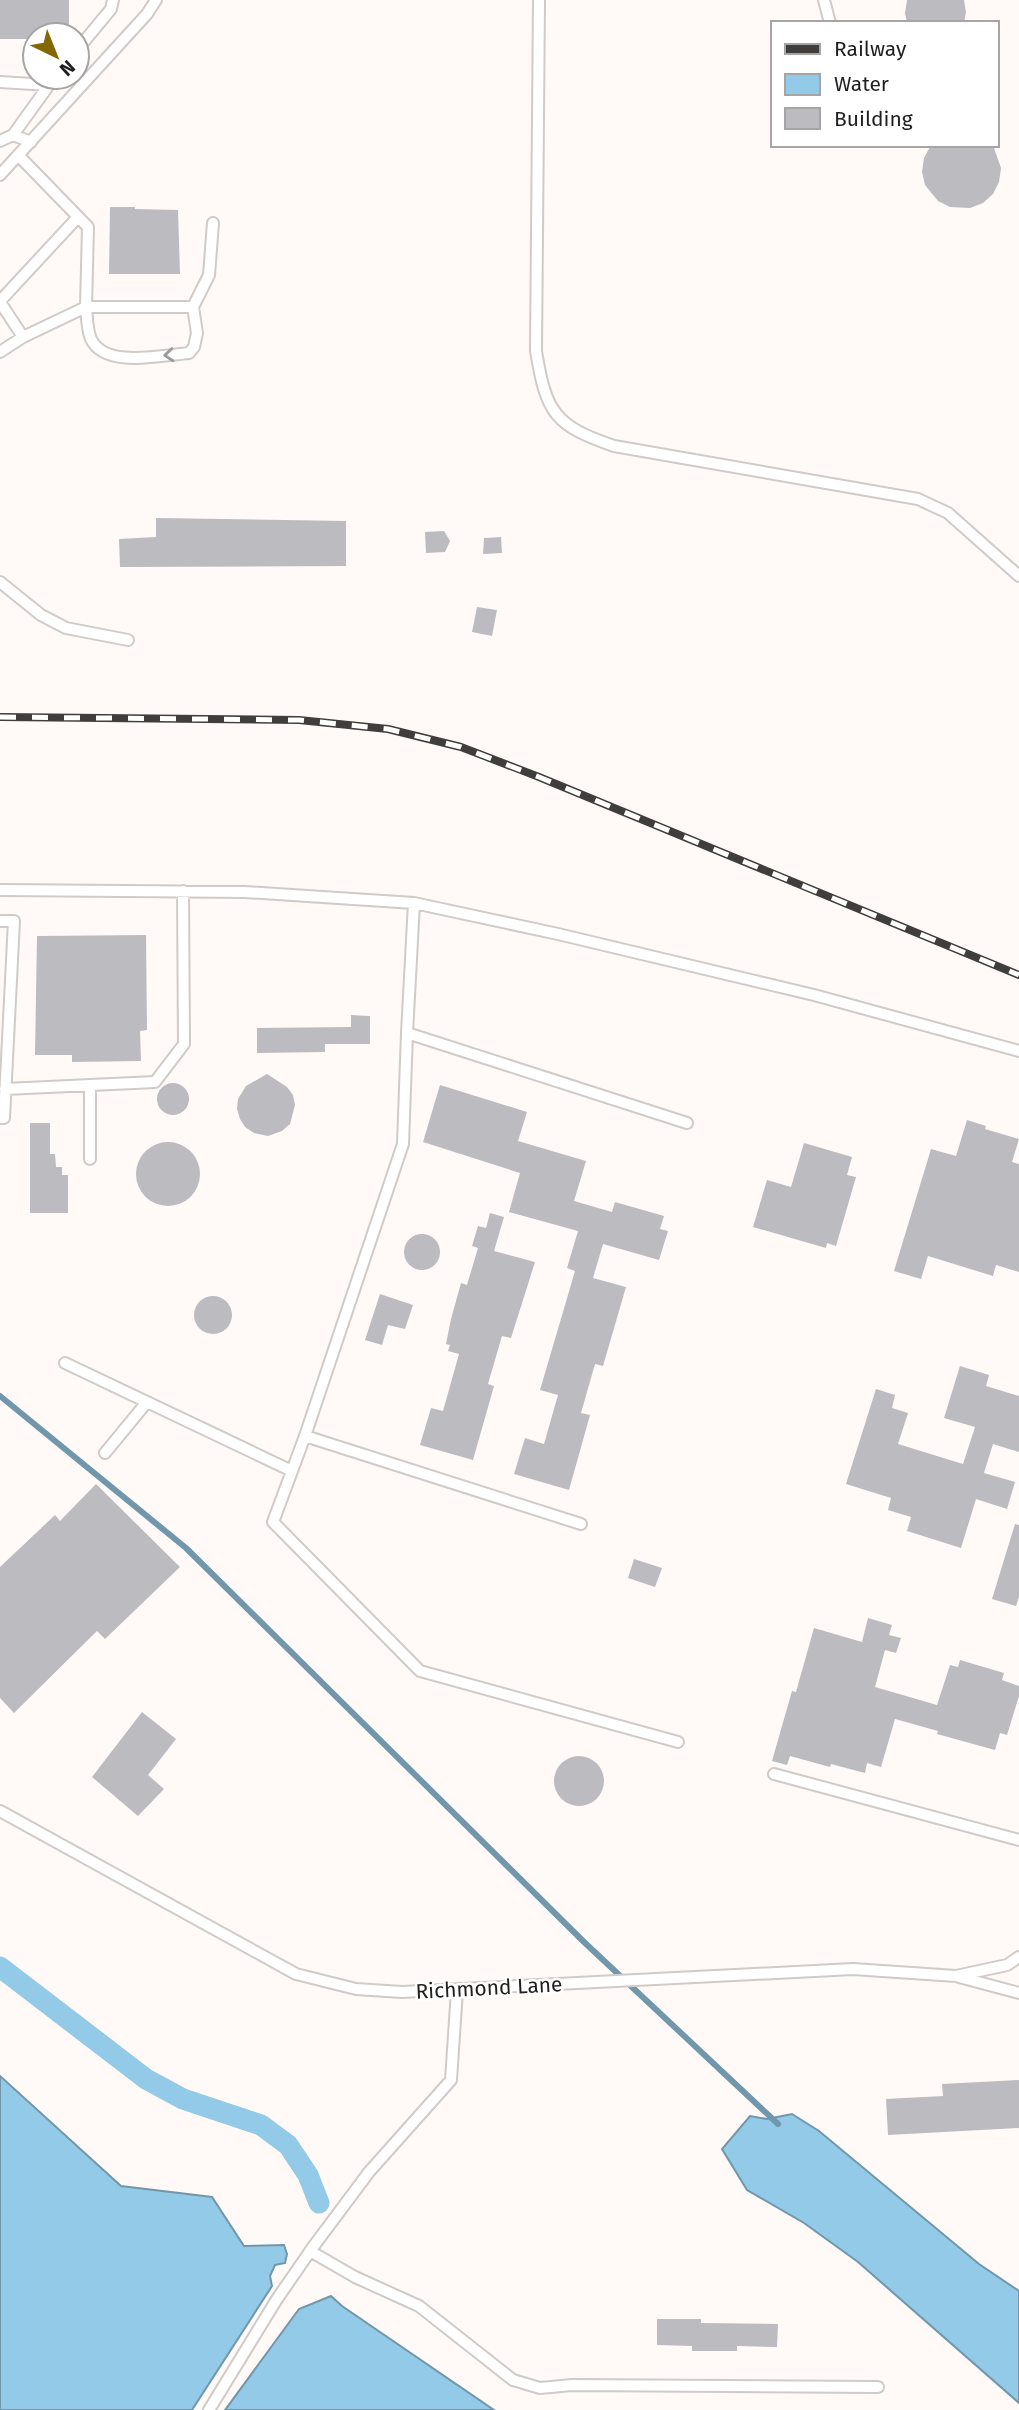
<svg xmlns="http://www.w3.org/2000/svg" width="1019" height="2410" viewBox="0 0 1019 2410" font-family="'Fira Sans',sans-serif">
	<rect width="100%" height="100%" fill="#fffaf7"/>
	<!-- water -->
	<path fill="#92cae8" stroke="#7097ab" stroke-width="2" d="M0,2076L121,2186L212,2197L244,2246L284,2245L287,2254L285,2263L275,2265L270,2276L272,2286L192,2410H0Z
		M792,2114L819,2131L979,2264L1019,2291V2403L858,2262L804,2223L747,2190L722,2149L750,2116L767,2119Z
		M331,2296L342,2306L494,2410H225L299,2309Z"/>
	<g fill="none" stroke-linecap="round" stroke-linejoin="round">
		<!-- stream -->
		<path stroke="#7097ab" stroke-width="6" d="M0,1396L186,1548L584,1942L778,2124"/>
		<!-- canal -->
		<path stroke="#92cae8" stroke-width="21" d="M0,1967L146,2079L183,2099L261,2125L288,2145L308,2175L319,2203"/>
	</g>
	<!-- building -->
	<path fill="#bbbbc0" d="M0,0H69V35H35V39H0Z
		M907,0H964L966,12L964,23H907L905,13Z
		M931,145H993L1001,168L999,182L993,194L983,203L970,208L950,207L938,201L925,185L922,172L924,158Z
		M110,207H135V209L178,210L180,274H109Z
		M156,518L346,521V566L120,567L119,539L156,537Z
		M444,531L450,541L445,552L426,553L425,532Z
		M501,537L502,553L483,554L484,538Z
		M477,607L497,610L492,636L472,632Z
		M146,935L147,1030L140,1031L141,1061L72,1062V1055H35L37,936Z
		M351,1015L370,1016V1044H325V1052L257,1053V1028L351,1027Z
		M267,1074L287,1087L293,1095L295,1105L290,1124L282,1131L268,1136L254,1133L245,1127L240,1119L237,1109L238,1099L246,1086Z
		M157 1099a16 16 0 1 1 32 0a16 16 0 1 1-32 0Z
		M440,1085L527,1112L518,1141L586,1161L574,1201L612,1212L615,1202L664,1216L660,1229L668,1231L659,1260L603,1244L593,1278L626,1287L603,1366L595,1364L581,1413L590,1415L569,1490L514,1474L525,1438L544,1444L558,1395L540,1390L575,1271L567,1268L578,1231L509,1212L520,1173L423,1142Z
		M967,1120L986,1126L985,1129L1019,1139L1012,1162L1019,1164V1272L996,1265L993,1276L928,1256L921,1279L894,1271L931,1149L956,1156Z
		M30,1123H50V1154H55L56,1167H62V1175H68V1213H30Z
		M136 1174a32 32 0 1 1 64 0a32 32 0 1 1-64 0Z
		M804,1143L852,1157L847,1175L856,1177L836,1246L827,1243L826,1248L753,1227L767,1180L791,1187Z
		M490,1213L504,1217L494,1251L535,1262L511,1338L502,1336L488,1384L494,1386L473,1460L420,1445L431,1408L443,1411L459,1354L448,1351L450,1345L446,1344L451,1319L461,1283L467,1285L478,1248L472,1246L478,1226L486,1228Z
		M404 1252a18 18 0 1 1 36 0a18 18 0 1 1-36 0Z
		M380,1294L413,1305L405,1329L388,1325L382,1345L365,1340Z
		M194 1315a19 19 0 1 1 38 0a19 19 0 1 1-38 0Z
		M960,1366L989,1375L986,1386L1019,1396V1452L993,1444L984,1473L1015,1482L1007,1509L976,1499L961,1548L907,1531L911,1517L888,1510L891,1498L846,1484L876,1389L895,1395L892,1408L908,1413L898,1444L963,1464L975,1427L944,1418Z
		M96,1484L180,1567L105,1639L97,1631L14,1713L0,1698V1567L55,1515L60,1521Z
		M1015,1524L1019,1525V1597L1016,1606L992,1599Z
		M634,1559L662,1568L655,1587L628,1578Z
		M868,1618L892,1625L889,1635L901,1638L896,1653L885,1650L875,1687L937,1705L950,1665L958,1667L960,1660L1004,1673L1002,1680L1019,1686V1696L1007,1735L1000,1733L995,1750L937,1734L938,1731L895,1719L881,1767L867,1763L865,1773L831,1764L830,1767L790,1756L787,1765L772,1761L792,1691L796,1692L814,1628L862,1642Z
		M142,1712L176,1739L148,1775L164,1789L138,1816L92,1777Z
		M554 1781a25 25 0 1 1 50 0a25 25 0 1 1-50 0Z
		M1019,2080V2128L888,2135L886,2099L943,2096L942,2084Z
		M657,2319H701V2323L778,2324L777,2347L737,2346V2351H692V2346L657,2345Z"/>
	<g fill="none" stroke-linecap="round" stroke-linejoin="round">
		<defs>
			<path id="lane" d="M539,0L536,351C546,413 555,426 614,446L918,499L948,513L1019,576
				M824,0L830,23
				M77,50L111,9L113,0
				M0,82L49,85L55,77
				M0,141L13,135
				M31,142L13,135L49,85
				M18,155L88,227L86,307H193
				M0,175L147,14L156,0
				M0,301L78,217
				M0,302L23,337
				M0,352L23,337L86,307C87,317 87,330 91,339C105,369 162,355 189,353L194,347L197,333L193,307L209,275L213,223
				M0,582L41,615L66,628L128,640
				M0,890L245,892L414,903L558,934L814,995L1019,1051
				M414,903L407,1033L687,1123
				M0,921H14L4,1118H0
				M407,1033L403,1144L305,1436L273,1522L420,1671L678,1742
				M5,1089L155,1082L184,1044L183,891
				M90,1159V1085
				M65,1363L292,1471
				M305,1436L581,1524
				M105,1453L147,1402
				M774,1774L1019,1840
				M0,1811L296,1974L356,1989L402,1992L853,1969L956,1976L1007,1965L1019,1957
				M959,1977L1019,1993
				M310,2251L355,2277L419,2306L513,2380L540,2388L572,2385L878,2387
				M209,2410L277,2299L313,2247L369,2172L451,2080L457,1990"/>
		</defs>
		<!-- lane casing -->
		<use href="#lane" stroke="#d0cbc8" stroke-width="14"/>
		<!-- lane -->
		<use href="#lane" stroke="#fff" stroke-width="10"/>
		<defs>
			<path id="rail" d="M0,717L299,720L388,729L461,747L539,777L1019,975"/>
		</defs>
		<!-- rail casing -->
		<use href="#rail" stroke="#403e3c" stroke-width="8"/>
		<!-- rail -->
		<use href="#rail" stroke="#fff" stroke-width="5" stroke-dasharray="16" stroke-linecap="butt"/>
	</g>
	<!-- one-way arrows -->
	<defs><path id="oneway-chevron" d="M-2-3.5L2.5 0L-2 3.5" fill="none" stroke-width="1.6" stroke-linecap="round" stroke-linejoin="round" transform="scale(1.75)"/></defs>
	<use stroke="#9b9a9a" href="#oneway-chevron" transform="translate(169 355) rotate(175)"/>
	<g text-anchor="middle" dominant-baseline="central" stroke-width="5" stroke-linejoin="round" paint-order="stroke">
		<!-- street labels -->
		<g font-size="21" fill="#211f1e" stroke="#fff">
			<text transform="translate(489 1988) rotate(-3)">Richmond Lane</text>
		</g>
	</g>
	<!-- legend -->
	<rect x="771" y="21" width="228" height="126" fill="#ffffff" stroke="#a6a5a5" stroke-width="2"/>
	<rect x="785" y="44" width="35" height="10" fill="#403e3c" stroke="#a6a5a5" stroke-width="2"/>
	<text x="834" y="56" font-size="21" fill="#211f1e">Railway</text>
	<rect x="785" y="74" width="35" height="21" fill="#92cae8" stroke="#a6a5a5" stroke-width="2"/>
	<text x="834" y="91" font-size="21" fill="#211f1e">Water</text>
	<rect x="785" y="108" width="35" height="21" fill="#bbbbc0" stroke="#a6a5a5" stroke-width="2"/>
	<text x="834" y="126" font-size="21" fill="#211f1e">Building</text>
	<!-- north arrow -->
	<g transform="translate(56 56) rotate(137)"><circle r="33" fill="#ffffff" stroke="#a6a5a5" stroke-width="2"/>
	<path d="M0-5L12 26L0 18L-12 26Z" fill="#816800"/>
	<text y="-10" font-size="19" font-weight="bold" text-anchor="middle" fill="#211f1e">N</text>
	</g>
</svg>
